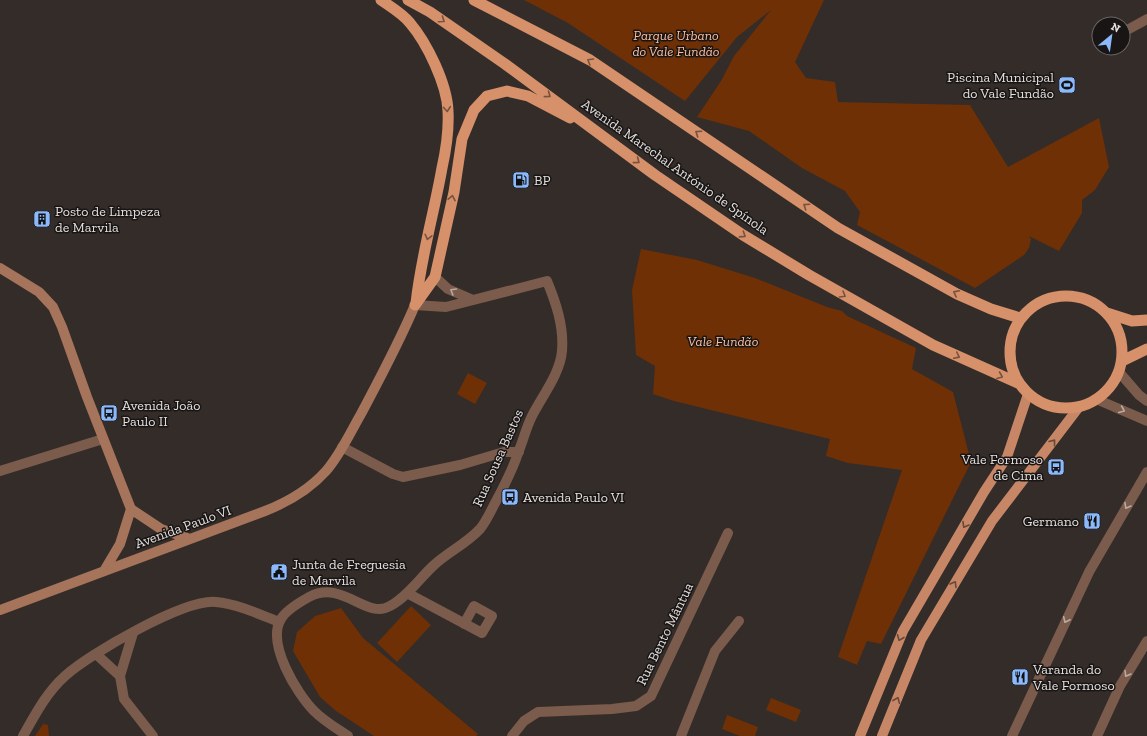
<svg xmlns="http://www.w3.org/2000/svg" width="1147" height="736" viewBox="0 0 1147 736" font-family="'Zilla Slab',serif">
	<rect width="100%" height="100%" fill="#332c29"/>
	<!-- green -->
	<path fill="#6f3005" d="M524,0H824L795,62L806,78L835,82L838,102L970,105L1008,167L1099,118L1109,167L1095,190L1082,200V213L1059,251L1029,236L1031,239L1029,248L1024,255L975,288L857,225L860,212L845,191L802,168L749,131L697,117L721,81L734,56L771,10L737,37L685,101L568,23Z
		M641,249L697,260L755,278L827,307L842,311L847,316L916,348L912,369L953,392L971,462L881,644L867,641L857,665L838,657L902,470L848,463L826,456L830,439L674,401L653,394L655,366L636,355L632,290Z
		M468,373L487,383L475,404L457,394Z
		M411,606L431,625L397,662L377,643Z
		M341,608L363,638L478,734L476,736H374L336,711L320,697L293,651L297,632L315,616Z
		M771,698L801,710L796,722L766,710Z
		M727,715L758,727L755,736H740L722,729Z
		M43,724L48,725L49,736H35Z"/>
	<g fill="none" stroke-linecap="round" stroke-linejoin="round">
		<!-- minor -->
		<path stroke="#7b5b4b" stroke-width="10" d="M1129,29L1147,19
			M435,277L448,289L473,300
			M1119,372L1139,395L1147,401
			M1096,399L1147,421
			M342,447L393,474L403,477L460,465L504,452H519
			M0,471L103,439
			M407,593L482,633L492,616L474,606L464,624
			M133,633L120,676L124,699L153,736
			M96,654L120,676
			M23,736C35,715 46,693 65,676C89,654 184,599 216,602C237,604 259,614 279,622
			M348,736C336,728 324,721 314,711C297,694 266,643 281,619C286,610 300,602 309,597C343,579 366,620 390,606C407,597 419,579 433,566C448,552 466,544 480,529C485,523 489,515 493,507C502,490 512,472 518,453C523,441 526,428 532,416C542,396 560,374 562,351C564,326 556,303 547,281L446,307L415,305
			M512,736L524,721L538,712L612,709L636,706L651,696L728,533
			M681,736L715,651L739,621
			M1012,736L1089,572L1147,472
			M1097,736L1120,686L1147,641"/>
		<!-- secondary -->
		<path stroke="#a6745a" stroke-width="10" d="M0,268L39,292L53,307L62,327L87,397L131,509L161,529L190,539
			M104,571L120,544L131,509
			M0,610L265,511C288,502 309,490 326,471C340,455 350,433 361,414C380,378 399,343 415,305"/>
		<!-- primary -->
		<path stroke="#c78766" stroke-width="10" d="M860,736L903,631L984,492L1007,457L1028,394
			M882,736L921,640L992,521L1079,407"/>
		<!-- trunk -->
		<path stroke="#d6906a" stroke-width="11" d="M381,0C391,7 403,14 410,23C427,43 447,84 448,111C449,130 446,150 442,168C434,213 421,257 416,303
			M408,0L430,12L505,64L655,175L743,235L809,275L933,345L1020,384
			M474,0L590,60L838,228L957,294L991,309L1020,318
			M1010 352a56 56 0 1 1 112 0a56 56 0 1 1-112 0Z
			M415,305L435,277L454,192L462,139L474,110L487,96L507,91L528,96L570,118
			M1107,313L1132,321L1147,320
			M1122,361L1147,349"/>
	</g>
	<!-- one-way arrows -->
	<defs><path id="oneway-chevron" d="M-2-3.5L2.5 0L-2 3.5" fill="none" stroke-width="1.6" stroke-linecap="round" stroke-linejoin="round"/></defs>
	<g stroke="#77523f">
		<use href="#oneway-chevron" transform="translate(442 20) rotate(35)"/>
		<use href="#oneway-chevron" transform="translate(590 61) rotate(-149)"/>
		<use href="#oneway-chevron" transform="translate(548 95) rotate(36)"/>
		<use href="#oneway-chevron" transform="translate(447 109) rotate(85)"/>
		<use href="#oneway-chevron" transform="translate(698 133) rotate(-146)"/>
		<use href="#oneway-chevron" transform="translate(637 161) rotate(37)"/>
		<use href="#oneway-chevron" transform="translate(452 198) rotate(-78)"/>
		<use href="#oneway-chevron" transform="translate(806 206) rotate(-146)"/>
		<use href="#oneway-chevron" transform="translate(743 235) rotate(33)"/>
		<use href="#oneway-chevron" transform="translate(428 237) rotate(104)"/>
		<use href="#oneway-chevron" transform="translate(956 293) rotate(-153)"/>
		<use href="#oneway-chevron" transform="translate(843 295) rotate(30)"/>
		<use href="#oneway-chevron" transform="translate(957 356) rotate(26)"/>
		<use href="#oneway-chevron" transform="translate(1000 376) rotate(22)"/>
	</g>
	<g stroke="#baaba3">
		<use href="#oneway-chevron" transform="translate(453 291) rotate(-149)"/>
		<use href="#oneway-chevron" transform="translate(1122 410) rotate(23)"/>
		<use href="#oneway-chevron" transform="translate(1127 506) rotate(120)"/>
		<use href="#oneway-chevron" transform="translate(1066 620) rotate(115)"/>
		<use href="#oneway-chevron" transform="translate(1127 674) rotate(121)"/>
	</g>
	<g stroke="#674839">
		<use href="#oneway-chevron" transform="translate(1053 442) rotate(-52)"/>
		<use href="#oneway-chevron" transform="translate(965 525) rotate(120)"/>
		<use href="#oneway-chevron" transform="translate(954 584) rotate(-59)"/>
		<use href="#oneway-chevron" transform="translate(900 638) rotate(112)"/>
		<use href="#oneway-chevron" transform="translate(897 700) rotate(-68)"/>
	</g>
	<!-- icons -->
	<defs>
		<symbol id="stadium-square" viewBox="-11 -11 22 22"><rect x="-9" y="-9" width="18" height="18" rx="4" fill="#8cb9fc" stroke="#181514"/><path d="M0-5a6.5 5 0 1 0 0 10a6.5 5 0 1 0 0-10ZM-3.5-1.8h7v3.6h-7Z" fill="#111"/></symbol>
		<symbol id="fuel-square" viewBox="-11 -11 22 22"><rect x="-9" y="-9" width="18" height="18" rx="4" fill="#8cb9fc" stroke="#181514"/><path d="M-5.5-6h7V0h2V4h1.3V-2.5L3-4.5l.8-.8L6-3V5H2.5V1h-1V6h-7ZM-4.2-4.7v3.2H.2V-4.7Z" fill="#111"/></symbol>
		<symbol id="building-square" viewBox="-11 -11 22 22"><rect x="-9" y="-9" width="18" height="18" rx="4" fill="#8cb9fc" stroke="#181514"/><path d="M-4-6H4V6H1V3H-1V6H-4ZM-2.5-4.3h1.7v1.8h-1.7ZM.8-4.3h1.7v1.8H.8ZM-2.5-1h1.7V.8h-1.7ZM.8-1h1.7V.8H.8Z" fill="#111"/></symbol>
		<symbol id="bus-square" viewBox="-11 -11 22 22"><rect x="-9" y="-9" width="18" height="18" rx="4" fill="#8cb9fc" stroke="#181514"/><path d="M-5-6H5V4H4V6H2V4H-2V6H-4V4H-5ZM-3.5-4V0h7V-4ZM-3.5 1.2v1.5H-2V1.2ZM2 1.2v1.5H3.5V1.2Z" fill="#111"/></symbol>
		<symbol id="restaurant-square" viewBox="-11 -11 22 22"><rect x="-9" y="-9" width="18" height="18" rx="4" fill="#8cb9fc" stroke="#181514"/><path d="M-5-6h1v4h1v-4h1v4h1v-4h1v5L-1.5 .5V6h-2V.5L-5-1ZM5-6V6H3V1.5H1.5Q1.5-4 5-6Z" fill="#111"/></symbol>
		<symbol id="civic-square" viewBox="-11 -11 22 22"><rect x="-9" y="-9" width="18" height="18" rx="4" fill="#8cb9fc" stroke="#181514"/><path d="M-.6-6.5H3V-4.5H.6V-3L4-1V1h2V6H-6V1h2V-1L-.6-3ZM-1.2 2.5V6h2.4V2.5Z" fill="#111"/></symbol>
	</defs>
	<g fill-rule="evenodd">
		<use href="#stadium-square" x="1057" y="75" width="20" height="20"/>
		<use href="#fuel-square" x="511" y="170" width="20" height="20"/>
		<use href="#building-square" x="32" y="209" width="20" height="20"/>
		<use href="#bus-square" x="99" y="403" width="20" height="20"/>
		<use href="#bus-square" x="1046" y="457" width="20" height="20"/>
		<use href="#bus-square" x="500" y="487" width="20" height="20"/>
		<use href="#restaurant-square" x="1082" y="511" width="20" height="20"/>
		<use href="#civic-square" x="269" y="562" width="20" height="20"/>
		<use href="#restaurant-square" x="1010" y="667" width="20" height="20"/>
	</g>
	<g text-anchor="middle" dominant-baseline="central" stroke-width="3" stroke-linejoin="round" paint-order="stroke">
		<!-- park labels -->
		<g font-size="14" font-style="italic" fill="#fabd9d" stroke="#181514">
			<text x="676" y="35">Parque Urbano<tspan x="676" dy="16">do Vale Fundão</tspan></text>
			<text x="723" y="341">Vale Fundão</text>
		</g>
		<!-- poi labels -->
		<g font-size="14" fill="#e4e0de" stroke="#181514" text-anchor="start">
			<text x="1054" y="77" text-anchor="end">Piscina Municipal<tspan x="1054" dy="16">do Vale Fundão</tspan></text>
			<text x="534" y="180">BP</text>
			<text x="55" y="211">Posto de Limpeza<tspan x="55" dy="16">de Marvila</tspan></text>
			<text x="122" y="405">Avenida João<tspan x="122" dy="16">Paulo II</tspan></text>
			<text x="1043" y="459" text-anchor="end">Vale Formoso<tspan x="1043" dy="16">de Cima</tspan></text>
			<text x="523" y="497">Avenida Paulo VI</text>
			<text x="1079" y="521" text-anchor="end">Germano</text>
			<text x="292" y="564">Junta de Freguesia<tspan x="292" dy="16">de Marvila</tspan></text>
			<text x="1033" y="669">Varanda do<tspan x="1033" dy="16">Vale Formoso</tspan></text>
		</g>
		<!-- street labels -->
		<g font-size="14" fill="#e4e0de" stroke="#181514">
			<text transform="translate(675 167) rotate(35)">Avenida Marechal António de Spínola</text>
			<text transform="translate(498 458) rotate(-66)">Rua Sousa Bastos</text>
			<text transform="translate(183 527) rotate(-20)">Avenida Paulo VI</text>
			<text transform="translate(665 634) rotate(-64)">Rua Bento Mântua</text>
		</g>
	</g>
	<!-- north arrow -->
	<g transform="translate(1111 36) rotate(29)"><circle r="19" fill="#181514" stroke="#6a6665"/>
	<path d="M0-3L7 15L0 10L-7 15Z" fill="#8cb9fc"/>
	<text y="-6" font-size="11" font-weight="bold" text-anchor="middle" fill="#e4e0de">N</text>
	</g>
</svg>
